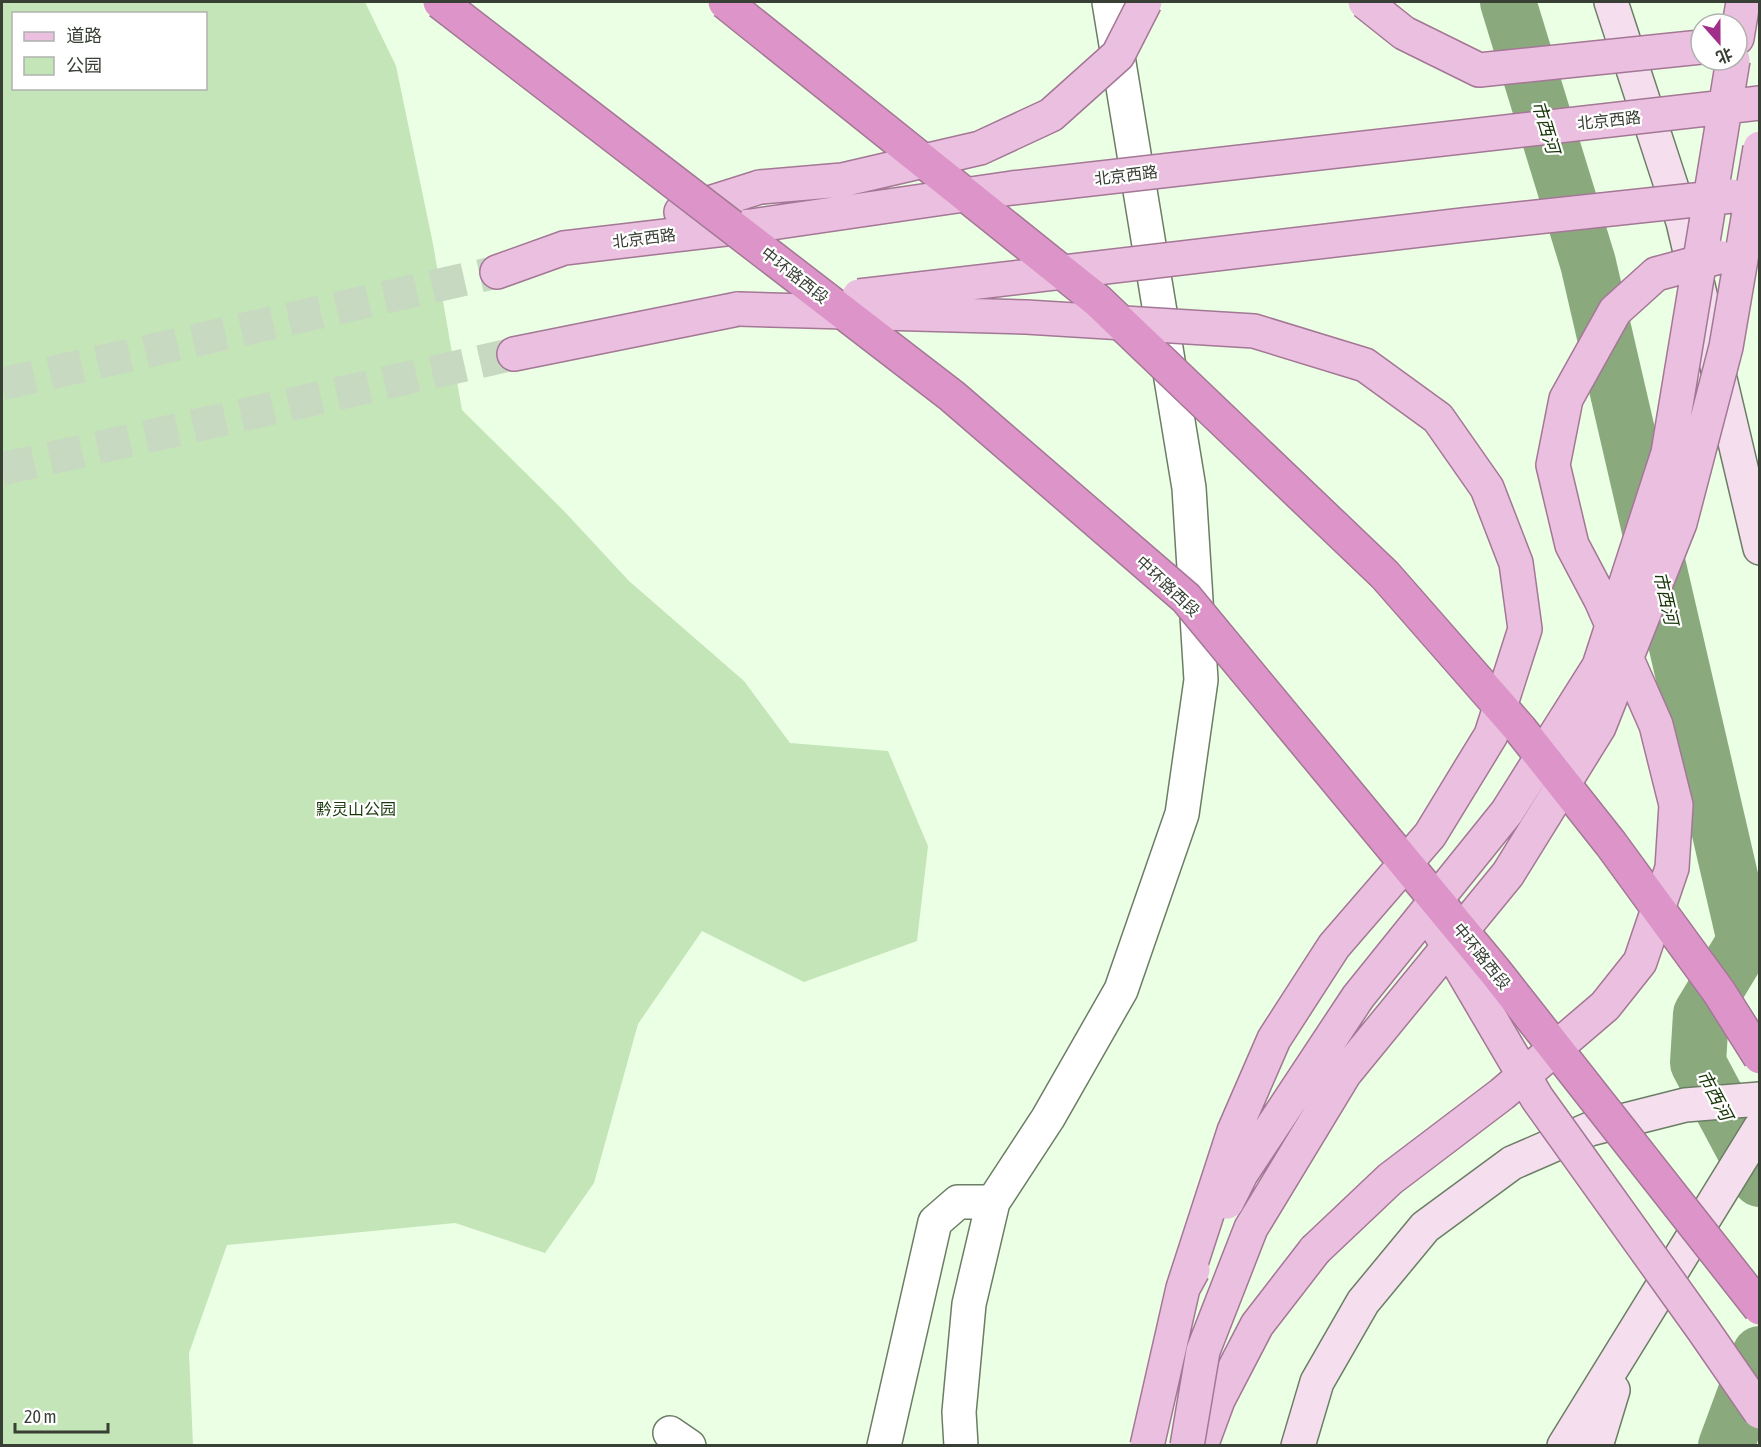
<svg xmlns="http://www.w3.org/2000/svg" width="1761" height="1447" viewBox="0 0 1761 1447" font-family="'Asap Condensed','Noto Sans SC',sans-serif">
	<rect width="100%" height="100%" fill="#ebffe4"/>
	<!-- green -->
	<path fill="#c4e5b7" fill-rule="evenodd" d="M2,2H365L396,66L433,244L462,410L564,511L629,581L744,681L790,743L888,751L928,846L917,941L804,982L702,931L638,1024L594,1183L545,1253L455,1223L227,1245L189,1353L193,1445H2ZM14,14H206V88H14Z"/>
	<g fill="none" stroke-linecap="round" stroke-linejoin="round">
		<!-- river -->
		<path stroke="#8aaa7e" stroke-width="56" d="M1508,2L1588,263L1745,941L1701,1014L1698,1063L1760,1179
			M1726,1446L1760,1354"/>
		<!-- primary-tunnel -->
		<path stroke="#c7d9c1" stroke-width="33" stroke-dasharray="33 16" stroke-linecap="butt" d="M2,384L497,272
			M2,469L514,354"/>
		<defs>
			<path id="street" d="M670,1433L689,1446
				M884,1446L935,1222L958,1202H993L1048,1118L1121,990L1182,814L1201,680L1189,488L1109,2
				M961,1446L959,1412L969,1304L993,1202"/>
			<path id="secondary" d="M1611,2L1683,222L1760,548
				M1298,1446L1317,1382L1363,1302L1425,1227L1512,1163L1590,1129L1685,1105L1760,1099
				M1564,1446L1760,1128
				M1596,1446L1613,1390"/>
			<path id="primary" d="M1737,38L1743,2
				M681,212L760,187
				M497,272L564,248L751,226
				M514,354L738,309
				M1201,1446L1218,1400L1257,1325L1315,1250"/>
		</defs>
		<!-- street casing -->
		<use href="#street" stroke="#6c7d66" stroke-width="36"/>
		<!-- secondary casing -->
		<use href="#secondary" stroke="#6c7d66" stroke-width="36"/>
		<!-- primary casing -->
		<use href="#primary" stroke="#a37795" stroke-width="36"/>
		<!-- street -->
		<use href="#street" stroke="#fff" stroke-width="33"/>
		<!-- secondary -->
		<use href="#secondary" stroke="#f5dfef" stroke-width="33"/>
		<!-- primary -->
		<use href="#primary" stroke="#ebbfdf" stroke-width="33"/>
		<defs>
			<path id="primary-bridge" d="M1365,2L1404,33L1479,70L1701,47
				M760,187L842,180L980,148L1051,115L1118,55L1145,2
				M751,226L1012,188L1760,103
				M859,296L1463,225L1732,196
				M738,309L1026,317L1254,331L1365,365L1438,418L1487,488L1516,563L1525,629L1491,735L1430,835L1334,946L1274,1039L1234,1131L1183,1288
				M1439,931L1537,1098L1704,1331L1760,1412
				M1227,1202L1241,1174L1358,997L1507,812L1599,666L1668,453L1733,60
				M1315,1250L1390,1179L1502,1094L1605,1006L1640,962L1672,868L1676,805L1656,725L1601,600L1572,545L1553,465L1566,399L1615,311L1656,274L1719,257
				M1147,1446L1183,1288L1193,1270
				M1187,1446L1203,1351L1251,1228L1345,1073L1508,874L1599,727L1680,523L1726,347L1760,148"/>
			<path id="highway-bridge" d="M440,2L952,396L1186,598L1494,970L1760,1308
				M725,2L1097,300L1385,575L1520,729L1611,844L1719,992L1760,1057"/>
		</defs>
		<!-- primary-bridge casing -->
		<use href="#primary-bridge" stroke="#a37795" stroke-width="36" stroke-linecap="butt"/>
		<!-- highway-bridge casing -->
		<use href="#highway-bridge" stroke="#a37795" stroke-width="36" stroke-linecap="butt"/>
		<!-- primary-bridge -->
		<use href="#primary-bridge" stroke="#ebbfdf" stroke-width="33"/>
		<!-- highway-bridge -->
		<use href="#highway-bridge" stroke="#dd95c9" stroke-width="33"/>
	</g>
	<g text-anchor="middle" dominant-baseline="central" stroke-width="4.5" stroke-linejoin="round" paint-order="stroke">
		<!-- street labels -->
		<g font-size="16" fill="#383f35" stroke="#fff">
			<text transform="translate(1609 120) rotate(-6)">北京西路</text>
			<text transform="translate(1126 175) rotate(-7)">北京西路</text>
			<text transform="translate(644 238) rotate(-7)">北京西路</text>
			<text transform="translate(795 275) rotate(38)">中环路西段</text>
			<text transform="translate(1168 586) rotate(43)">中环路西段</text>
			<text transform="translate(1482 956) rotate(51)">中环路西段</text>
		</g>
		<!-- park labels -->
		<g font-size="16" fill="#183708" stroke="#fff">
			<text x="356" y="809">黔灵山公园</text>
		</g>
		<!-- water labels -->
		<g font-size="18" font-style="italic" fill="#163506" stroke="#fff">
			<text transform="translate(1546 127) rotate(73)">市西河</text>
			<text transform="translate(1666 598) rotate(77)">市西河</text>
			<text transform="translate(1715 1095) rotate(62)">市西河</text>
		</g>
	</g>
	<!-- border -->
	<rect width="1761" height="1447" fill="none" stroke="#383f35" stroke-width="6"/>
	<!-- legend -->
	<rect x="12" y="12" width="195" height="78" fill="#ffffff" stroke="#afb2ae" stroke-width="1.5"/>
	<rect x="24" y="32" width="30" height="9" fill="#ebbfdf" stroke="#afb2ae" stroke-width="1.5"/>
	<text x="66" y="42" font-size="18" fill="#383f35">道路</text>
	<rect x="24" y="57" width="30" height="18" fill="#c4e5b7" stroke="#afb2ae" stroke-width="1.5"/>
	<text x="66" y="72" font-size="18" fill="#383f35">公园</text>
	<!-- north arrow -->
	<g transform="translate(1719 42) rotate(159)"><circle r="28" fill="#ffffff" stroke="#afb2ae" stroke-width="1.5"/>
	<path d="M0-4.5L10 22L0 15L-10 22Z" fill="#a12e89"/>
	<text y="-9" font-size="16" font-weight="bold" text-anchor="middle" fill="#383f35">北</text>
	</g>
	<!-- scale -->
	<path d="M15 1423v9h93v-9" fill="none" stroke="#383f35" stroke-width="3"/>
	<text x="24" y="1423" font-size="18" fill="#383f35" stroke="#ffffff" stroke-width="4.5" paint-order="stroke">20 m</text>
</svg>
